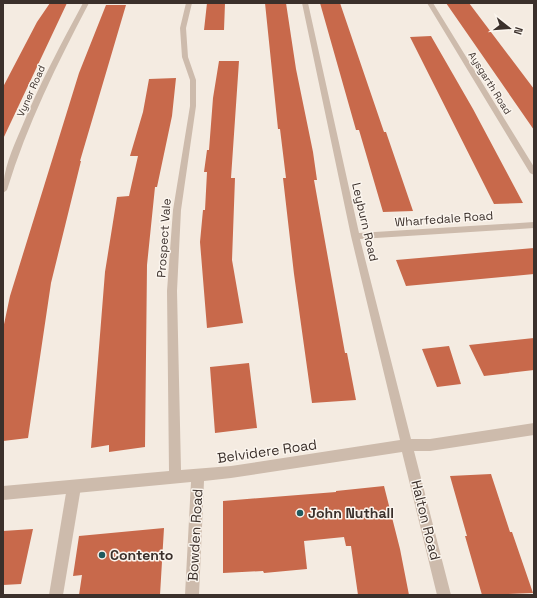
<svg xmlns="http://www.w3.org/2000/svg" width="537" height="598" viewBox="0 0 537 598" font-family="'Space Grotesk',sans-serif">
	<rect width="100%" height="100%" fill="#f4ebe1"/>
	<!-- building -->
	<path fill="#c8694b" d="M50,3H67L3,139V87L37,22Z
		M207,3H225L224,30H204Z
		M265,3H286L296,69L313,152L317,180H314L345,353H347L356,400L312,403L294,274L283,178H286L280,129H278Z
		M320,3H340L384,132H386L413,211L383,212L359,130H356Z
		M446,3H469L534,89V130Z
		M106,5H126L80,161H81L51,283L28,438L3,441V329L10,296L79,73Z
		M431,36L473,109L523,203L494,204L410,37Z
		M219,61H239L231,178H235L232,260L243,323L207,328L200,242L203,210H205L207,172H204L207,150H209L213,98Z
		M176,78L172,116L157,187H155L147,265L145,447L109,452V445L91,448L105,272L117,197L129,196L138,156H130L143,112L149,79Z
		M534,248V274L406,286L396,260Z
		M534,338V370L484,376L469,345Z
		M449,346L461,384L437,387L422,349Z
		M249,363L257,428L215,433L210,367Z
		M491,474L510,532H512L533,593L482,595L465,536H467L450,476Z
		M384,486L400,549L409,595H358L351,546H346L344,537L304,541L307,569L264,573L263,571L223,573V501L336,492V491Z
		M164,528L160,595H79L82,575L73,576L79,536Z
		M33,529L21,584L3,585V531Z"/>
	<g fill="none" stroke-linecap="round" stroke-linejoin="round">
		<!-- service -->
		<path fill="#cdbbac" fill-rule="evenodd" d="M74,481L79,482L81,487L63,595H49L67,487L69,482Z"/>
		<!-- minor -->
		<path fill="#cdbbac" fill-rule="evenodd" d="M83,3H89C57,64 27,124 7,190L3,193C3,169 12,150 21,129C39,85 61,44 83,3Z
			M186,3H192L186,28L188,57L196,80V106L181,210L177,291L181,470L231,466L400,440L351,236L302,3H308L359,233L534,222V228L360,239L411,439H430L534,423V435L430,451H414L451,595H437L402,452L231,478L204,481L199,595H185L191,482L3,500V486L169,471L167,291L173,210L190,106V80L182,57L180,28Z
			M427,3H433L534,167V175L530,173Z"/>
	</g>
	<!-- markers -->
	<g fill="#1f5a5e" stroke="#fbf5ee" stroke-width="1.5">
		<circle cx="300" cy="513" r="4"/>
		<circle cx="102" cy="555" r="4"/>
	</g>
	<g text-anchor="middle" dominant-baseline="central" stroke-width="3" stroke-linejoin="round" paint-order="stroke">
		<!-- far-street labels -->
		<g font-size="10" fill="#3b302b" stroke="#fbf5ee">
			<text transform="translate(490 83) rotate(58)">Aysgarth Road</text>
			<text transform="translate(31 91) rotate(-66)">Vyner Road</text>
		</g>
		<!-- street labels -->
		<g font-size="12" fill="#3b302b" stroke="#fbf5ee">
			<text transform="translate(444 219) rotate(-4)">Wharfedale Road</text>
			<text transform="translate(365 222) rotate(77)">Leyburn Road</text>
			<text transform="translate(164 238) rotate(-86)">Prospect Vale</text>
		</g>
		<!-- near-street labels -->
		<g font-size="14" fill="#3b302b" stroke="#fbf5ee">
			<text transform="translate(267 451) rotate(-8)">Belvidere Road</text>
			<text transform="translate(426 520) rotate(76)">Halton Road</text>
			<text transform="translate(195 535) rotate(-87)">Bowden Road</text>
		</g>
		<!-- near-poi labels -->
		<g font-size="14" font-weight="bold" fill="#3b302b" stroke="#fbf5ee" text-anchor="start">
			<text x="308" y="513">John Nuthall</text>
			<text x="110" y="555">Contento</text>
		</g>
	</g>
	<!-- border -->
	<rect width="537" height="598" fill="none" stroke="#3b302b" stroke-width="8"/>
	<!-- north arrow -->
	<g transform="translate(509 28) rotate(107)" stroke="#fbf5ee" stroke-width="3" paint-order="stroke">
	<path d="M0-3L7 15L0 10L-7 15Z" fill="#3b302b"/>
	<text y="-6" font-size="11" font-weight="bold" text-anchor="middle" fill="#3b302b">N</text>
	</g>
</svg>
